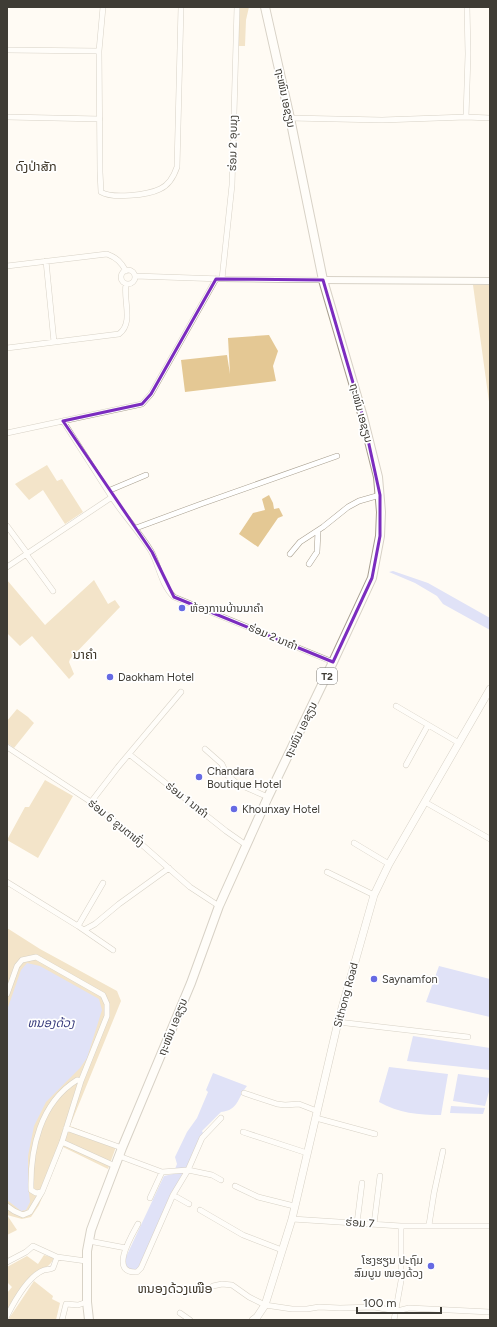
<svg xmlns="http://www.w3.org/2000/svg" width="497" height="1327" viewBox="0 0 497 1327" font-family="Figtree,'Noto Sans Lao',sans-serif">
	<rect width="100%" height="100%" fill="#fffbf4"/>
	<!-- green -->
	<path fill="#e4c894" d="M240,7H249L246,20L245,46H238Z
		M473,285H490V409Z
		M269,335L278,351L273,366L276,381L185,392L181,360L227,355L230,374L228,338Z
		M47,465L57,481L62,479L83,512L65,524L43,490L29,500L15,484Z
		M269,495L273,503L274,509L279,508L283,516L278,518L258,547L239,534L253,513L265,510L262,499Z
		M7,580L45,625L94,580L108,604L115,600L120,607L70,659L69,662L74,674L69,679L32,636L20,646L7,633Z
		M17,709L28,717L34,723L14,748L7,743V721Z
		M45,780L73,796L38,858L7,840L25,807H29Z
		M7,928L40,949L117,991L121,1001L70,1126L117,1144L108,1169L63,1147L39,1205L31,1217L22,1219L7,1215L17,1230L7,1235Z
		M44,1255L54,1258C49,1269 40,1269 32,1276C26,1281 13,1304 7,1312V1293L12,1287L7,1282V1267L27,1256L38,1264Z
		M34,1281L53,1296L52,1299L60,1303L56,1320H8Z"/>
	<!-- water -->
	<path fill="#bac3fa" d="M393,571L428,583L490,618V630L443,604L437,596L415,583L389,572Z
		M27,963L40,966L99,999L102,1010L87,1058L80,1068L46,1102L34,1126L28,1156V1185L30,1202L26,1210L21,1211L7,1200V1010L21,970Z
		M439,966L490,979V1017L426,1002Z
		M413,1036L490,1048V1070L407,1061Z
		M389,1067L448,1074L441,1115C418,1115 399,1113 379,1102Z
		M213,1073L247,1086C237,1098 239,1110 221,1112L202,1131L203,1133L186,1168L175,1169L177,1164L175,1157L187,1132L197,1118L208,1092L206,1090Z
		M458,1074L490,1078V1088L485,1106L453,1101Z
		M451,1106L485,1108L483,1114L450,1113Z
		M183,1172L137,1270L131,1271L126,1267L125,1259L164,1176Z"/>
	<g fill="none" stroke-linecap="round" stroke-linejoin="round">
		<defs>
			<path id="minor" d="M103,7L99,51L100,172L101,192C112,199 148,195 160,189C169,185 174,176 177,167L181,7
				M7,50L99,51
				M7,117L100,119
				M466,117L468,54L467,7
				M290,118L382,120L466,117L490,118
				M46,261L54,342
				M7,266L107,254C117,258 121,262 126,271
				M121 277a7 7 0 1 1 14 0a7 7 0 1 1-14 0Z
				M135,276L222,279L323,280
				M222,279L232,185L237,7
				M7,348L119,334C134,323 123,300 126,284
				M63,421C79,446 95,471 111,496C123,515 139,531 151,551C159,565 161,585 174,597L333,662
				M7,433L142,404L151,394L216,279
				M108,491L146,475
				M7,526L27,553
				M136,528L201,504L337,456
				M26,554L53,591
				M290,554L300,542L323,527L348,507L359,501L380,495
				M309,564L317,552L318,531
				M7,567L112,497
				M396,706L459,743
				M7,747L91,802L131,835L190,887L219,906
				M205,749L222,764L227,775L238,784L268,797
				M129,754L226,831L246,845
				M406,765L428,725
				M91,802L118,767L181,692
				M425,802L490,839
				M354,843L389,864
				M327,872L374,895
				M7,882L78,926L113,950
				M78,926L103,883
				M84,930L95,924L119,904L169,868
				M7,994L17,966L22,960L36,957L103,995L107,1004V1016L81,1081L62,1142L42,1192L36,1193L31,1190C30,1149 40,1103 77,1080L81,1081
				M338,1022L468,1037
				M244,1093L277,1104L285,1105L299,1104L317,1111
				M316,1118L375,1134
				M66,1128L122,1148
				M243,1132L307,1153
				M62,1142L115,1166
				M119,1156L162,1172L188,1170L212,1175L221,1180
				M235,1186L258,1197L294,1206
				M173,1195L189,1204
				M150,1198L162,1172
				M7,1206L14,1211L23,1215L30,1212L42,1192
				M200,1210L243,1235L282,1250
				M292,1219L401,1226H490
				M357,1223L362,1183
				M138,1224C132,1235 108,1274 137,1272L141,1268L173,1195L188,1170L202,1138L221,1118
				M374,1224L380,1176
				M429,1225L434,1193L443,1151
				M89,1241L126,1248
				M7,1262L26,1252L33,1246L57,1257L86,1261
				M213,1286L222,1284L232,1285L249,1297L265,1305L292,1309H307L319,1307L340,1308L374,1307L397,1311L409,1308L490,1312
				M180,1313L190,1320
				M7,1316C14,1302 28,1276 44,1270C47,1269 50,1270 53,1268L57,1257
				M62,1320L66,1304L78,1305L87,1302
				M394,1320L401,1281V1226"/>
			<path id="tertiary" d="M323,280L490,281"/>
			<path id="secondary" d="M253,1320L257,1317L265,1305L292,1219L338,1022L374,895L389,864L490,689"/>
			<path id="primary" d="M89,1320L87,1302V1251L91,1230L98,1211L122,1148L191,983L219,906L268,797L333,662L372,578L380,536L381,512L378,477L363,417L323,280L290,118L265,7"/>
		</defs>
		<!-- minor casing -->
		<use href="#minor" stroke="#a89f8f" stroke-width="6"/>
		<!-- tertiary casing -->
		<use href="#tertiary" stroke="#a89f8f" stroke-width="8"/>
		<!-- secondary casing -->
		<use href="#secondary" stroke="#a89f8f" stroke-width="8"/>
		<!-- primary casing -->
		<use href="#primary" stroke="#a89f8f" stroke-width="10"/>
		<!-- minor -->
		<use href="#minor" stroke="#fff" stroke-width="5"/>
		<!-- tertiary -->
		<use href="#tertiary" stroke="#fff" stroke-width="6"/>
		<!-- secondary -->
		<use href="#secondary" stroke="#fff" stroke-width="7"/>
		<!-- primary -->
		<use href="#primary" stroke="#fff" stroke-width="8"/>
	</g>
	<!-- marked area -->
	<path d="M0 0H497V1327H0ZM216,279L323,280L363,417L380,495V536L372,578L333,662L174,597L152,552L63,421L142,404L151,394Z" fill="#fffbf4" fill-opacity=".55" fill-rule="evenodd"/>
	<path fill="none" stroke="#7b2cbf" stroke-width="3" stroke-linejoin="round" d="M216,279L323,280L363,417L380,495V536L372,578L333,662L174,597L152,552L63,421L142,404L151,394Z"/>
	<!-- markers -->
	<g fill="#666ae3" stroke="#fff" stroke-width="1.5">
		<circle cx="182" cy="608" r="4"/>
		<circle cx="110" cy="677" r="4"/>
		<circle cx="199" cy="777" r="4"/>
		<circle cx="234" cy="809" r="4"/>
		<circle cx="374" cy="979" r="4"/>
		<circle cx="431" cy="1266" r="4"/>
	</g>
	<g text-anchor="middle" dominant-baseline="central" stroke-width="3.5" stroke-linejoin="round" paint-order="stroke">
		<!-- shield labels -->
		<rect fill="#fff" stroke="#797672" stroke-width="1" x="317" y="668" width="20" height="16" rx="3"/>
		<g font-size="10" font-weight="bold" fill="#3f3c35">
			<text x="327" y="676">T2</text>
		</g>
		<!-- street labels -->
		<g font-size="11" fill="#3f3c35" stroke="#fff">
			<text transform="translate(285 98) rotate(78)">ຖະໜົນ ເອຊຽນ</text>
			<text transform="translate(233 143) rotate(-89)">ຮ່ອມ 2 ອຸບມຸງ</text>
			<text transform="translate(361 413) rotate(75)">ຖະໜົນ ເອຊຽນ</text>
			<text transform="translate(273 637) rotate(23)">ຮ່ອມ 2 ນາຄຳ</text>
			<text transform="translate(301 730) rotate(-64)">ຖະໜົນ ເອຊຽນ</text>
			<text transform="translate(187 800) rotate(38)">ຮ່ອມ 1 ນາຄຳ</text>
			<text transform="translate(116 823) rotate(39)">ຮ່ອມ 6 ຂູນຕາທົ່ງ</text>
			<text transform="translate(346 995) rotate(-75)">Sithong Road</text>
			<text transform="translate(173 1027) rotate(-68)">ຖະໜົນ ເອຊຽນ</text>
			<text transform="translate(360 1223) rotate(4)">ຮ່ອມ 7</text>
		</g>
		<!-- poi labels -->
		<g font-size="11" fill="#3f3c35" stroke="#fff" text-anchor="start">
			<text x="190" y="608">ຫ້ອງການບ້ານນາຄໍາ</text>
			<text x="118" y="677">Daokham Hotel</text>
			<text x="207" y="771">Chandara<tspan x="207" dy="13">Boutique Hotel</tspan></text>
			<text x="242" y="809">Khounxay Hotel</text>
			<text x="382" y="979">Saynamfon</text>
			<text x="423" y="1260" text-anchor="end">ໂຮງຮຽນ ປະຖົມ<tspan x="423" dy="13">ສົມບູນ ໜອງດ້ວງ</tspan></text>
		</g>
		<!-- water labels -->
		<g font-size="12" font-style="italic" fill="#393d7d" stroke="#fff">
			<text x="51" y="1023">ຫນອງດ້ວງ</text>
		</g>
		<!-- quarter labels -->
		<g font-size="13" fill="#3f3729" stroke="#fff">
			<text x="36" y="166">ດົງປ່າສັກ</text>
			<text x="85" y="654">ນາຄຳ</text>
			<text x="175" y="1288">ຫນອງດ້ວງເໜືອ</text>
		</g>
	</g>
	<!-- border -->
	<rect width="497" height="1327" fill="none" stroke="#3f3c35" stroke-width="16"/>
	<!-- scale -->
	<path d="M357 1307v6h84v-6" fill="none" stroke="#3f3c35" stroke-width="2"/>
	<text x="363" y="1307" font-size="12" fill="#3f3c35" stroke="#ffffff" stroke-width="3" paint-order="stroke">100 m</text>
</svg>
